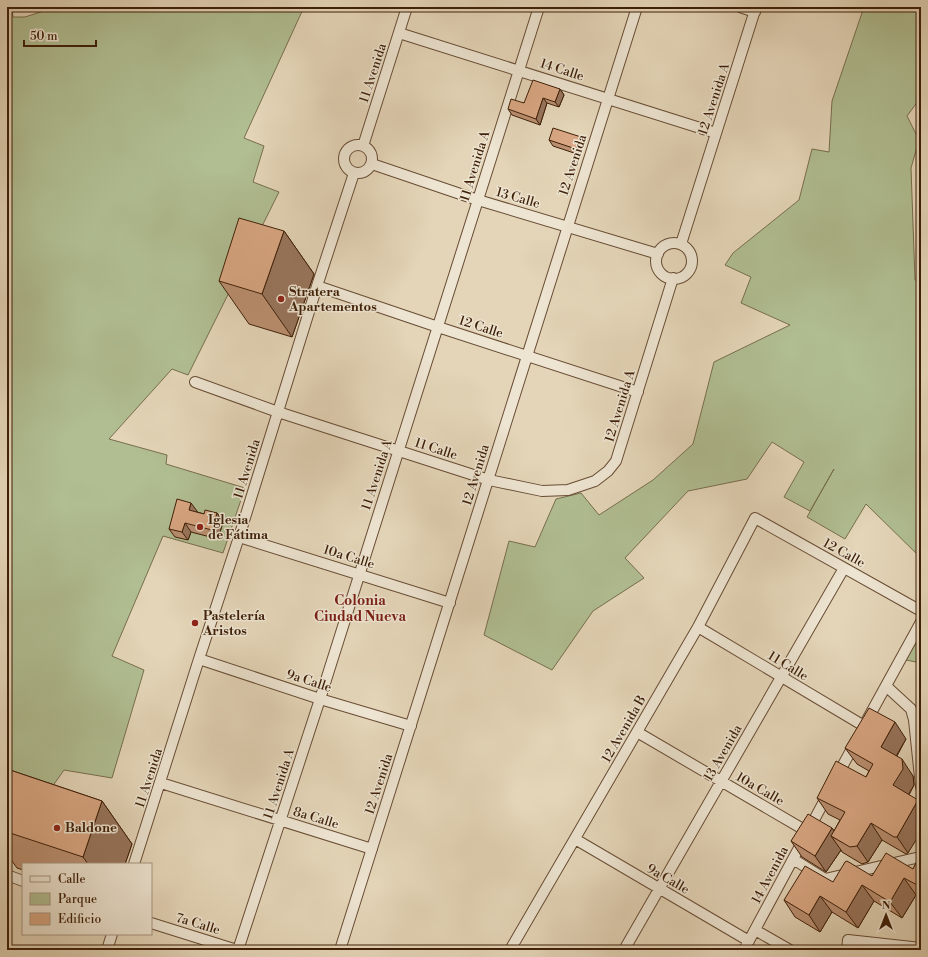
<svg xmlns="http://www.w3.org/2000/svg" width="928" height="957" viewBox="0 0 928 957" font-family="'Libre Bodoni',serif">
	<rect width="100%" height="100%" fill="#e4d5b8"/>
	<filter id="stains"><feTurbulence type="fractalNoise" baseFrequency=".005" numOctaves="4"/><feColorMatrix values="0 0 0 0 .2 0 0 0 0 .09 0 0 0 0 .02 0 0 0 .5 -.17"/></filter>
	<radialGradient id="worn" r=".72"><stop offset=".6" stop-color="#630" stop-opacity="0"/><stop offset="1" stop-color="#630" stop-opacity=".3"/></radialGradient>
	<!-- green -->
	<path fill="#b0be92" stroke="#776e4d" d="M7,7H12L13,17H25L56,7H304L244,138L264,146L253,182L279,192L188,375L172,369L109,439L167,455L166,464L245,488L223,553L163,536L112,656L144,670L112,778L64,770L15,839L7,836Z
		M864,7H921V97L907,116L919,140L911,168L915,280L921,281V558L866,504L845,539L807,517L834,469L810,511L784,497L804,462L772,442L747,479L688,491L625,558L644,578L593,611L552,670L484,635L509,541L535,547L556,499L581,493L599,515L653,480L693,444L714,362L790,325L741,303L751,277L725,265L733,253L799,200L812,149L829,152L832,101Z
		M921,627V663L906,660Z"/>
	<g fill="none" stroke-linecap="round" stroke-linejoin="round">
		<defs>
			<path id="minor" d="M740,7L755,12
				M399,33L716,133
				M344 159a14 14 0 1 1 28 0a14 14 0 1 1-28 0Z
				M363,146L407,7
				M372,164L478,200L658,254
				M656 261a18 18 0 1 1 36 0a18 18 0 1 1-36 0Z
				M681,244L756,7
				M317,286L438,327L638,392
				M195,382L278,412L489,480L542,491L568,490L595,481L608,471L616,461L673,278
				M239,537L450,603
				M698,627L864,726
				M199,659L320,699L411,726
				M886,686L911,709L914,720L921,787
				M866,722L921,622
				M637,732L808,832
				M837,776L855,743
				M161,783L372,849
				M575,839L749,941
				M793,859L825,879L920,857
				M134,864L199,659L239,537L317,286L354,173
				M7,875L23,881
				M151,923L237,950
				M755,930L790,950
				M107,950L112,934
				M238,950L320,699L539,7
				M340,950L637,7
				M510,950L698,627L755,518L921,611
				M624,950L844,568
				M744,950L828,794
				M847,950L848,940L921,948"/>
		</defs>
		<!-- minor casing -->
		<use href="#minor" stroke="#684c34" stroke-width="12"/>
		<!-- minor -->
		<use href="#minor" stroke="#ede4d1" stroke-width="10"/>
	</g>
	<!-- wall -->
	<path fill="#bb9071" stroke="#3e1f08" d="M560,89L564,95L559,107L547,103L540,125L512,115L508,109Z
		M581,137L584,143L580,155L553,146L549,140Z
		M284,231L314,274L292,337L249,324L219,281Z
		M197,511V512L204,514L217,513L223,522L218,539L191,532L188,540L175,537L169,529Z
		M906,739L897,756L913,776L914,785L909,795L908,853L906,854L882,840L868,862L862,864L842,852L841,850L826,872L802,857L791,841L832,828L834,831L840,820L828,814L817,798L866,777L869,771L857,764L845,748Z
		M7,769L102,801L132,844L125,864H23V870L17,868L7,854Z
		M921,853V898L916,895L902,918L874,901L858,928L832,912L820,932L795,917L784,900L833,882L913,869Z"/>
	<!-- shaded-wall -->
	<path fill="#98755c" stroke="#3e1f08" d="M560,89L564,95L559,107L555,102Z
		M543,98L547,103L540,125L536,119Z
		M581,137L584,143L580,155L576,149Z
		M284,231L314,274L292,337L262,294Z
		M191,503L197,511L195,519L189,510Z
		M217,513L223,522L218,539L212,530Z
		M185,523L191,532L188,540L182,532Z
		M895,722L906,739L892,763L881,747Z
		M902,759L913,776L914,785L904,802L893,785Z
		M918,800L921,804V832L908,853L897,837Z
		M102,801L132,844L125,864H88L83,857Z
		M871,823L882,840L868,862L857,846Z
		M832,828L842,842L831,836L841,850L826,872L815,856Z
		M904,878L916,895L902,918L890,902Z
		M862,885L874,901L858,928L846,912Z
		M820,896L832,912L820,932L809,915Z"/>
	<!-- building -->
	<path fill="#d9a783" stroke="#3e1f08" d="M533,80L560,89L555,102L543,98L536,119L508,109L511,99L524,103Z
		M553,128L581,137L576,149L549,140Z
		M239,218L284,231L262,294L219,281Z
		M177,499L191,503L189,510L204,514L205,510L217,513L212,530L185,523L182,532L169,529Z
		M869,708L895,722L881,747L902,759L903,769L893,785L918,800L897,837H894L871,823L857,846L850,847L831,836L845,812L817,798L836,761L866,777L873,764L845,748Z
		M7,769L102,801L83,857L7,832Z
		M808,814L832,828L815,856L791,841Z
		M886,853L913,869L921,853V887L904,878L890,902L862,885L846,912L820,896L809,915L784,900L805,866L833,882L845,862L847,861L872,876Z"/>
	<!-- markers -->
	<g fill="#8f2418" stroke="#ede4d1" stroke-width="1.5">
		<circle cx="281" cy="299" r="4"/>
		<circle cx="200" cy="527" r="4"/>
		<circle cx="195" cy="623" r="4"/>
		<circle cx="57" cy="828" r="4"/>
	</g>
	<g text-anchor="middle" dominant-baseline="central" stroke-width="3" stroke-linejoin="round" paint-order="stroke">
		<!-- street labels -->
		<g font-size="13" fill="#3e1f08" stroke="#ede4d1">
			<text transform="translate(562 70) rotate(18)">14 Calle</text>
			<text transform="translate(373 73) rotate(-72)">11 Avenida</text>
			<text transform="translate(714 99) rotate(-72)">12 Avenida A</text>
			<text transform="translate(573 165) rotate(-72)">12 Avenida</text>
			<text transform="translate(475 166) rotate(-73)">11 Avenida A</text>
			<text transform="translate(518 198) rotate(16)">13 Calle</text>
			<text transform="translate(481 327) rotate(18)">12 Calle</text>
			<text transform="translate(620 406) rotate(-73)">12 Avenida A</text>
			<text transform="translate(436 449) rotate(18)">11 Calle</text>
			<text transform="translate(247 469) rotate(-73)">11 Avenida</text>
			<text transform="translate(377 475) rotate(-72)">11 Avenida A</text>
			<text transform="translate(476 475) rotate(-73)">12 Avenida</text>
			<text transform="translate(844 553) rotate(29)">12 Calle</text>
			<text transform="translate(349 557) rotate(17)">10a Calle</text>
			<text transform="translate(788 666) rotate(31)">11 Calle</text>
			<text transform="translate(309 681) rotate(18)">9a Calle</text>
			<text transform="translate(624 729) rotate(-60)">12 Avenida B</text>
			<text transform="translate(723 753) rotate(-60)">13 Avenida</text>
			<text transform="translate(149 778) rotate(-72)">11 Avenida</text>
			<text transform="translate(279 784) rotate(-72)">11 Avenida A</text>
			<text transform="translate(379 784) rotate(-72)">12 Avenida</text>
			<text transform="translate(760 789) rotate(30)">10a Calle</text>
			<text transform="translate(316 818) rotate(17)">8a Calle</text>
			<text transform="translate(770 875) rotate(-62)">14 Avenida</text>
			<text transform="translate(668 879) rotate(30)">9a Calle</text>
			<text transform="translate(198 924) rotate(17)">7a Calle</text>
		</g>
		<!-- poi labels -->
		<g font-size="13" font-weight="bold" fill="#3e1f08" stroke="#ede4d1" text-anchor="start">
			<text x="289" y="292">Stratera<tspan x="289" dy="15">Apartementos</tspan></text>
			<text x="208" y="520">Iglesia<tspan x="208" dy="15">de Fátima</tspan></text>
			<text x="203" y="616">Pastelería<tspan x="203" dy="15">Aristos</tspan></text>
			<text x="65" y="828">Baldone</text>
		</g>
		<!-- neighbourhood labels -->
		<g font-size="14" font-weight="bold" fill="#7a1f14" stroke="#ede4d1">
			<text x="360" y="601">Colonia<tspan x="360" dy="16">Ciudad Nueva</tspan></text>
		</g>
	</g>
	<!-- margin -->
	<rect width="928" height="957" fill="none" stroke="#e4d5b8" stroke-width="24"/>
	<rect x="8" y="8" width="912" height="941" fill="none" stroke="#3e1f08" stroke-width="2"/>
	<rect x="12" y="12" width="904" height="933" fill="none" stroke="#3e1f08"/>
	<!-- legend -->
	<rect x="22" y="863" width="130" height="72" fill="#ede4d1" stroke="#a79581"/>
	<rect x="30" y="876" width="20" height="6" fill="#ede4d1" stroke="#a79581"/>
	<text x="58" y="883" font-size="12" fill="#3e1f08">Calle</text>
	<rect x="30" y="893" width="20" height="12" fill="#b0be92" stroke="#a79581"/>
	<text x="58" y="903" font-size="12" fill="#3e1f08">Parque</text>
	<rect x="30" y="913" width="20" height="12" fill="#d9a783" stroke="#a79581"/>
	<text x="58" y="923" font-size="12" fill="#3e1f08">Edificio</text>
	<!-- north arrow -->
	<g transform="translate(886 915)" stroke="#ede4d1" stroke-width="3" paint-order="stroke">
	<path d="M0-3L7 15L0 10L-7 15Z" fill="#3e1f08"/>
	<text y="-6" font-size="11" font-weight="bold" text-anchor="middle" fill="#3e1f08">N</text>
	</g>
	<!-- scale -->
	<path d="M24 40v6h72v-6" fill="none" stroke="#3e1f08" stroke-width="2"/>
	<text x="30" y="40" font-size="12" fill="#3e1f08" stroke="#ede4d1" stroke-width="3" paint-order="stroke">50 m</text>
	<rect width="100%" height="100%" filter="url(#stains)"/>
	<rect width="100%" height="100%" fill="url(#worn)"/>
</svg>
